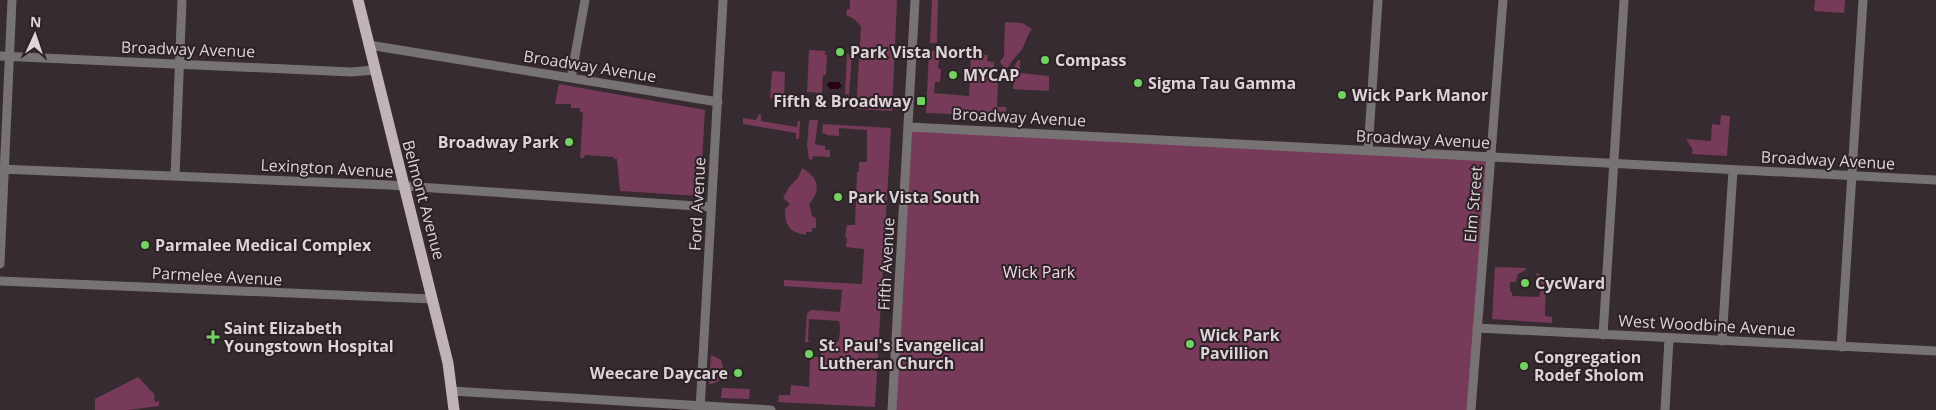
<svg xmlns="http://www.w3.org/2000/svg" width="1936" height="410" viewBox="0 0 1936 410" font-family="'Open Sans',sans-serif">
	<rect width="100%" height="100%" fill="#362b30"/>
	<!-- green -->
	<path fill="#783a59" d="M850,0H897L892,111L856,109L861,26L854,19L846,15L847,9H850Z
		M932,0H938L937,43H930Z
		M1815,0H1845L1844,13L1814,11Z
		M1005,22L1022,23L1032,29C1026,36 1025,47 1020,52C1015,58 1011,61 1007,69H1005L1000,62L1004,56Z
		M809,50L825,51V55H827L826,75H823L822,93L807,92Z
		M929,51H945V55H941V58L939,59L938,68L941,69L940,82H935L934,93L969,96L971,54L988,55L987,61L994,62L993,81L998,82L997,107H1006V116L926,113Z
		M847,54L852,55L849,95L845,94Z
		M1018,60H1020V73L1049,76V91L1013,89L1014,67Z
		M772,71L785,72L784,99L770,98Z
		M559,84L705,110L700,196L620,191L617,159H614V157L585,155L584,158H580L583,112H580V108H571V104H555Z
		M759,114L761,115V121L797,127L798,121H800L799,139H796V133L743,124V118L756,120Z
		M1721,115L1730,116L1727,156L1692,154L1693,150L1686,139L1711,141L1712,124L1720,125Z
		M811,120H818L815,144L825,146V150H830V157L813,156L812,160L809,159L807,145L809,121Z
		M823,124L891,128L875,407L778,402L779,395H790L791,385L809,387L810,360L813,357H821L822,342H838C840,335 841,328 839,321L809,319L808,340L810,342H805L807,314L811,310L840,312L842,290L784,286V280L862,284L864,249L846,247L847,237H845L847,225H855L857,172H859V162H867V130L839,128V136L826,135V134L822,133Z
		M909,127L1492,157L1471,410H892Z
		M802,168C818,177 822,189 809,204L812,216L816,218V228H812V232H806V235C790,233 784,225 785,209L790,204L783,198L789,187L798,178Z
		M1495,267L1526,268V270L1518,274L1516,282H1510V291L1512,292V296L1539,297L1542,284H1539L1536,274L1538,273L1546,280L1545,316L1552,317V323L1492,319Z
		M711,355L721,360C726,372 723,384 709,384Z
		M138,377L154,394L155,402L159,401V406L128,410H95V399Z
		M722,388L750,389L749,399L721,398Z"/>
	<!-- water -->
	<path fill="#290017" d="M829,82H839L842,86L838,89H830L827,85Z"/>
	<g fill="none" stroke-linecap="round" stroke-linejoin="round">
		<!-- minor -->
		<path stroke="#777274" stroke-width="9" d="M369,45L718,102
			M0,56L351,72L375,70
			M571,78L585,0
			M909,127L1936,180
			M1368,151L1378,0
			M0,169L389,185L711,207
			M175,176L182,0
			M0,264L12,0
			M0,281L433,299
			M1477,328L1936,351
			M1603,335L1624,0
			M1722,341L1733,170
			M1841,347L1863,0
			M452,391L771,410
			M700,410L723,0
			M892,410L915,0
			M1471,410L1503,0
			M1665,410L1669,339"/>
		<!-- major -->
		<path stroke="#c0b4b9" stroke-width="11" d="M358,0L448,363L454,410"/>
	</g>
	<!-- markers -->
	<g fill="#6fd35f" stroke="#2c2126" stroke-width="2">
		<circle cx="840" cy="52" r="5"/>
		<circle cx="1045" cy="60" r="5"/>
		<circle cx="953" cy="75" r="5"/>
		<circle cx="1138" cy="83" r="5"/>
		<circle cx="1342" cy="95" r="5"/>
		<rect x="916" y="96" width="10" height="10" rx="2.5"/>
		<circle cx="569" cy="142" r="5"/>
		<circle cx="838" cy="197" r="5"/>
		<circle cx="145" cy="245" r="5"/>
		<circle cx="1525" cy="283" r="5"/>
		<path d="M210.5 329.5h5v5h5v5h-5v5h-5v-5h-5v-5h5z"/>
		<circle cx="1190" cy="344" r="5"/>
		<circle cx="809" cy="354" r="5"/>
		<circle cx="1524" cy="366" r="5"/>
		<circle cx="738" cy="373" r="5"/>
	</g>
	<g text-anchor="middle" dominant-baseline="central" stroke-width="4" stroke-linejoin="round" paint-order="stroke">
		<!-- street labels -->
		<g font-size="16" fill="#ddd5d8" stroke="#2c2126">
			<text transform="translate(188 49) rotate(2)">Broadway Avenue</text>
			<text transform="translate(590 66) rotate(9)">Broadway Avenue</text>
			<text transform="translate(1019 117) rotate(3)">Broadway Avenue</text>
			<text transform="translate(1423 139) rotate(3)">Broadway Avenue</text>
			<text transform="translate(1828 160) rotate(3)">Broadway Avenue</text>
			<text transform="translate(327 168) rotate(3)">Lexington Avenue</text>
			<text transform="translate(424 200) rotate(75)">Belmont Avenue</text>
			<text transform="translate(697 204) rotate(-87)">Ford Avenue</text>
			<text transform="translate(1473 204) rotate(-85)">Elm Street</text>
			<text transform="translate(886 264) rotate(-87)">Fifth Avenue</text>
			<text transform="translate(217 276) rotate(3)">Parmelee Avenue</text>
			<text transform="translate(1707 325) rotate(3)">West Woodbine Avenue</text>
		</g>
		<!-- poi labels -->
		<g font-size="16" font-weight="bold" fill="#ddd5d8" stroke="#2c2126" text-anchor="start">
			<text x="850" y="52">Park Vista North</text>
			<text x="1055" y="60">Compass</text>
			<text x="963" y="75">MYCAP</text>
			<text x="1148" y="83">Sigma Tau Gamma</text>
			<text x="1352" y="95">Wick Park Manor</text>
			<text x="911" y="101" text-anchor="end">Fifth &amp; Broadway</text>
			<text x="559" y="142" text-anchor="end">Broadway Park</text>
			<text x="848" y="197">Park Vista South</text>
			<text x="155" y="245">Parmalee Medical Complex</text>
			<text x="1535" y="283">CycWard</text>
			<text x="224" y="328">Saint Elizabeth<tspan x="224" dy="18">Youngstown Hospital</tspan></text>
			<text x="1200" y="335">Wick Park<tspan x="1200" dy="18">Pavillion</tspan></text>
			<text x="819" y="345">St. Paul's Evangelical<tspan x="819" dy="18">Lutheran Church</tspan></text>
			<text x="1534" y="357">Congregation<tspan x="1534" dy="18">Rodef Sholom</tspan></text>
			<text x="728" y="373" text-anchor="end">Weecare Daycare</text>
		</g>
		<!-- park labels -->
		<g font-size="16" fill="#f5dbe6" stroke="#2c2126">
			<text x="1039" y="272">Wick Park</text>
		</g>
	</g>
	<!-- north arrow -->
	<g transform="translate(35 35) rotate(3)" stroke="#2c2126" stroke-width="4" paint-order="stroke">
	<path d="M0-4L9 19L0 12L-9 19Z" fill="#ddd5d8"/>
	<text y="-8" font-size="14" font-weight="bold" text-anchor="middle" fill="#ddd5d8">N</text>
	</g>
</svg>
